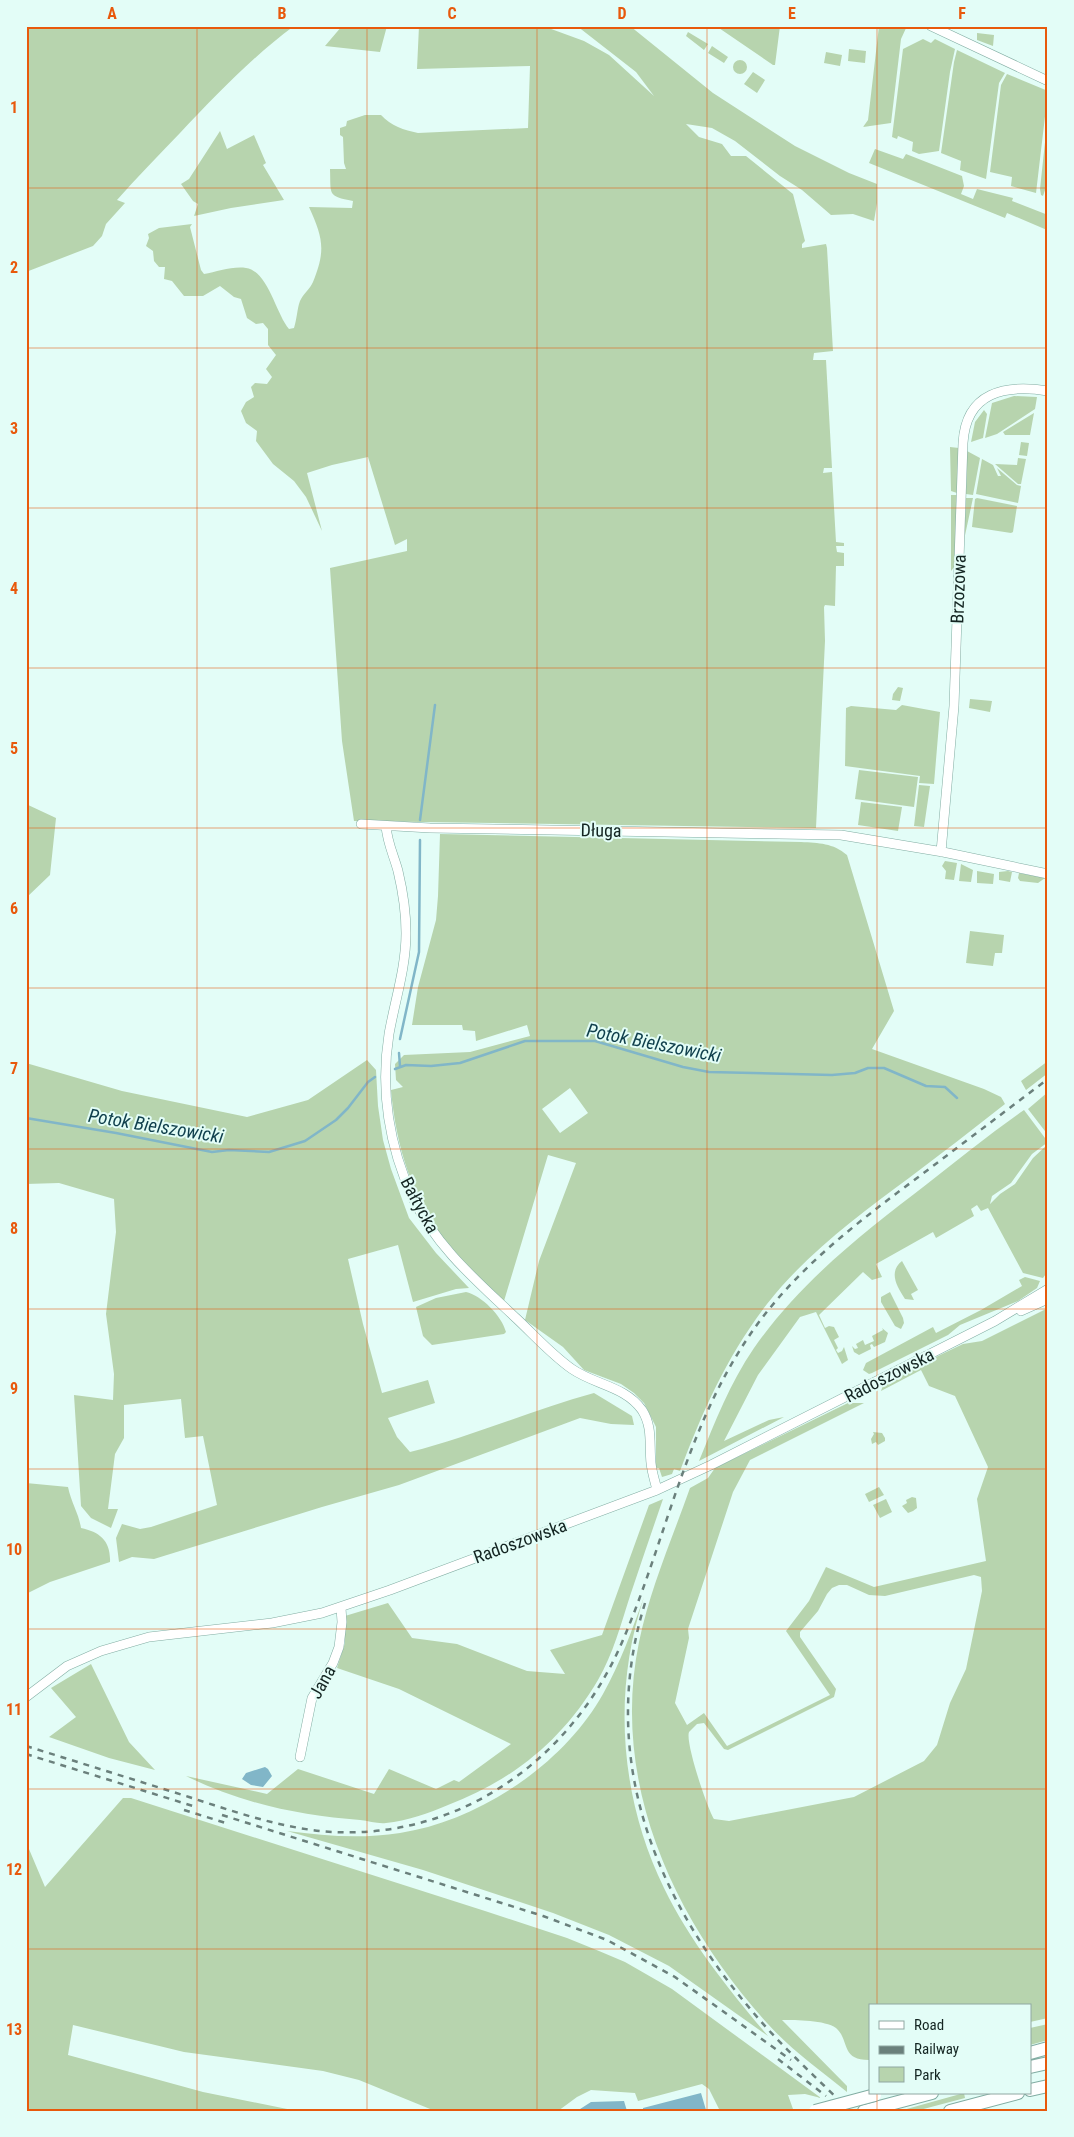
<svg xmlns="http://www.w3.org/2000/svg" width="1074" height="2137" viewBox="0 0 1074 2137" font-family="'Roboto Condensed',sans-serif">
	<rect width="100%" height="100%" fill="#e3fdf7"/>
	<!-- green -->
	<path fill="#b7d4ae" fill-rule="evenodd" d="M26,26H294C252,57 215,96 180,133C159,155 137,177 117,200L125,203L106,224L102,236L93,246L26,272Z
		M342,26H387L380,52L325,46Z
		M419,26H543L584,41L609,55L654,96L636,72L577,26H630L713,93L795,146L849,173L877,184V203L874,221L853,214L831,215L802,190L780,176L735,141L712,128L686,124L699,137L722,144L731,156H746L793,194L805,241L802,244V248L826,244L827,248L833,351L814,353L813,360H826L832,468H824L823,473L832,472L836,542L844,543V546H836L837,552L844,553V566H836L835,606L825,605L824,607L825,641L816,828L354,821L342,741L330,568L407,551V539L395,545L368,457L332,465L307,473L322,531L306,497L294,481L273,464L256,441L257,431L246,423L241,411L246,402L254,397L251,387L255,383L267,384L272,377L266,369L276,355L268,345V329L263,323L256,324L247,318L241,299L234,297L220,286L203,296H184L172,281L164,279L165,267H159L154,261L153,251L146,246L149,238L148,234L159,228L192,224L190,227L201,270L204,274C217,272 232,266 246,268C268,271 276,314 289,329L294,328C297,319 297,309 300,301C303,294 310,289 313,282C326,250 323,238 309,207L352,208L353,201C327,196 331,195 330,169H346L344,163L343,137L340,135V128L346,126L347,121L365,115H381C391,126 404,130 418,133L528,128L530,66L417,69Z
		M716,26H780L775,65H773Z
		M879,26H907L901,39L891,123L863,127L868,120Z
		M688,32L708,44L704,50L686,36Z
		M977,33L994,35L993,46L977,40Z
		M923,39L931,43L935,39L955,49L950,72L939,151L919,154L912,151L913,142L898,136L897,139L892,137L903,49Z
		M712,46L728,57L724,63L708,53Z
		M849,49L866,51L865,63L848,61Z
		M957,50L1005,73L999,83L986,179L960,170L961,161L941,153L954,62Z
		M826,52L842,55L840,66L824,63Z
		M733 67a7 7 0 1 1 14 0a7 7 0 1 1-14 0Z
		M753,72L765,80L757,93L744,84Z
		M1007,74L1048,91L1036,193L1011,186L1012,177L990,172L1001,85Z
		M1048,114V188L1046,187L1043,196L1041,195L1040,189Z
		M220,131L227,149L254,135L266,163L263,165L284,200L231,208L194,216L198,204L193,201L181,184L189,179Z
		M875,149L903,159L906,154L962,176L964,186L961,194L973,199L977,189L1013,198L1012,201L1048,215L1047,230L1007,213L1005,218L869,163Z
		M1014,396L1037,397L1035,409L997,434L985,438L992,403Z
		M984,410L987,414L983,438L971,442L975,422Z
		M1034,413L1030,435H1005L1003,432Z
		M1021,442L1029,443L1027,456L1019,455Z
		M950,447L959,448L957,493L951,491Z
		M967,451L980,458L973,495L966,494Z
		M1018,458L1026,459L1021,484H1018L995,464L1017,465Z
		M982,459L993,465L998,476H1001L997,468L1017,485L1021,486L1018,503L976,494Z
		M951,495H957L955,566L951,571Z
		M966,498H973L964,540Z
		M977,498L1017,506L1013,532L1011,533L972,527L975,499Z
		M898,687L903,688L900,701L892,700L893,694Z
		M970,699L992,701L990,712L969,708Z
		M902,705L940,712L934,784L919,783L920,776L845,766L846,708L851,706L896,710Z
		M859,770L918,777L914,807L855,799Z
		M919,785L930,786L924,827L914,826Z
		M861,802L902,807L898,831L858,825Z
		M26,804L56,818L50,875L26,898Z
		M440,834L801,842C819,843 833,843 847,855L894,1011L872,1049L984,1089L1001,1097L1005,1104C973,1129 941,1154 909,1178C859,1215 806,1254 767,1304C727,1356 703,1410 680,1471L674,1469L672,1474L662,1477L659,1468H656V1427L644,1403L634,1393L621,1384L584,1370L563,1347L525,1320L539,1261L576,1163L548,1155L504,1301C484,1283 463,1265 447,1243C412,1199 396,1146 391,1090L403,1087L396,1080L395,1064L404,1055L470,1052L530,1036L527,1025L476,1041L475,1031L463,1030L462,1025H412L418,987L436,920L438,896ZM570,1088L588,1113L560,1133L542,1109Z
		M945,861L957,863L954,880L945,879L946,871L942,866Z
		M961,864L973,870L971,882L959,881Z
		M977,871L994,874L993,884L977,883Z
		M1008,871L1012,872L1010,882L999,880V872Z
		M1019,873L1045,878L1038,883L1020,881L1018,878Z
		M970,931L1004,935L1002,953H995L993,966L966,963Z
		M367,1060L376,1070L378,1106L383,1140L391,1169L409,1218L436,1253L469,1288L456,1289L413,1302L398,1245L348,1259L363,1324L382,1393L428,1380L435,1403L388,1418L397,1437L410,1452C473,1436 532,1410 594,1393L632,1416L634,1425L611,1424L580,1418L399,1485L322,1507L154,1559L132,1557L119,1562L116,1538L122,1524L140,1529L151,1527L217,1505L203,1436L185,1438L181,1399L124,1405V1438L115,1454L108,1509H118L111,1528L91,1518L81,1506L74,1395L113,1400L114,1374L106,1314L116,1232L114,1199L59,1183L26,1184V1063L122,1091L247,1117L308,1100Z
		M1048,1061V1073L1026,1090L1021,1081Z
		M1048,1092V1135L1028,1109Z
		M1024,1110L1048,1142L1032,1154L1011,1183L992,1196L990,1204L1000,1194L1015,1184L1033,1158L1048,1144V1271L1043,1278L1023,1273L988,1208L981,1211L977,1205L971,1209L974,1216L936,1238L933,1232L876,1264L882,1277L872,1280L863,1272L819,1315L825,1328L829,1326L834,1327L839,1337L834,1340L838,1348L836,1350L838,1353L842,1351L844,1347L848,1360L842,1364L816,1312L800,1317L758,1375L724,1441L769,1420L784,1417L699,1461C715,1422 730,1383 754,1348C801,1281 863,1233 927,1184C959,1159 991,1133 1024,1110Z
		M902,1261L918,1290L911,1294L914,1300L905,1299C897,1287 888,1272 902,1261Z
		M1025,1277L1040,1281L1037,1288L1018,1301L960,1325L948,1335L872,1373L869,1374L863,1370L866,1363L933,1327L936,1333L981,1310L1022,1286L1019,1280Z
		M466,1292C481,1295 502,1316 506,1332L504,1334L432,1345L423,1336L416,1307L436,1298Z
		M890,1292L903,1318L904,1323L901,1329L895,1326L881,1302V1297Z
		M1048,1308V2018L1030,2022V2006H870L869,2060C840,2060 850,2040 836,2028C825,2020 796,2020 782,2020L847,2086V2092C820,2070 790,2049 767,2023C674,1920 610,1783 639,1642C650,1589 672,1539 690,1488L708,1478L715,1468L848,1403H864L750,1460L733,1492L688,1629L689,1638L675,1703L687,1725L704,1713L727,1746L830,1695L786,1631L809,1601L826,1567L874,1587L986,1561L977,1499L988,1467L955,1396L929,1386L921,1370L881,1391L883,1385L892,1378L963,1344L982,1341ZM974,1575L981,1577L982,1591L966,1669L950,1703L937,1745L924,1761L854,1797L729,1821L714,1819C707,1808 685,1742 689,1732L697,1724L704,1723L724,1749L728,1750L834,1697L836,1689L800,1637V1632L818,1611L827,1594L832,1588L839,1585H847L869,1595L885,1596Z
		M882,1328L888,1333L885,1342L874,1347L872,1344L870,1345L871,1349L859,1355L854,1352L852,1346L855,1349L858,1348L856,1344L863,1340L865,1345L874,1341L872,1336L883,1330Z
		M873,1432L882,1433L885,1438V1441L878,1445L876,1442L872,1444L871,1439L874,1434Z
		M26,1483L68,1487C71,1502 79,1514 81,1528C100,1532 111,1541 110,1562L50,1582L26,1594Z
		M879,1487L884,1495L869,1502L865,1494Z
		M912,1497L916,1498L917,1508L913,1511L908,1513L902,1506L907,1503L906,1500Z
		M663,1499C652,1531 641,1563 630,1596C621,1624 613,1654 598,1680C562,1741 513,1780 448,1805C429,1813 407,1821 386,1823C378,1824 369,1821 360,1820C301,1816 240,1803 186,1776L267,1794L298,1769L374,1794L389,1769L436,1789L454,1780L459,1782L511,1744L399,1689L337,1668L345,1643V1616L388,1603L412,1638L457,1644L527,1671L565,1674L550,1650L602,1635L649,1505Z
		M886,1499L892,1512L880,1518L873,1505Z
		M644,1597C612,1692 620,1798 664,1888C690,1942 729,1990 768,2036L669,1966L609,1935L553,1913L423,1870L287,1831C325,1836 361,1839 400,1833C479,1821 564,1764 603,1694C620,1664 632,1630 644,1597Z
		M91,1664L129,1742L155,1770L109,1758L49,1737L76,1717L51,1688Z
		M123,1798H131L485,1911L567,1938L599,1951L625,1962L672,1989L821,2098L805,2094L788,2095L793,2109L786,2111H720L709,2089L702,2084L638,2101L635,2093L591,2090L577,2097L558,2111H435L359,2080L323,2071L184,2052L73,2025L68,2055L203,2092L297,2111H26V1842L45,1887Z
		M1048,2024V2040L1030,2045V2028Z
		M964,2093L965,2098L916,2111L903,2110Z"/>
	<!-- water -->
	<path fill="#81b6c8" d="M265,1767L268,1769L272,1776L263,1787L251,1785L242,1779L246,1773Z
		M701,2093L706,2110L643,2111V2108Z
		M624,2101L627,2111H577L591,2102Z"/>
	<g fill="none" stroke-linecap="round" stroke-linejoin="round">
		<!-- stream -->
		<path stroke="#81b6c8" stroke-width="2.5" d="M420,820L435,705
			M400,1039L419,952L420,840
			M399,1053L400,1066
			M395,1069L406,1065L431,1066L460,1063L525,1041H595L683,1067L709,1072L832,1075L855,1073L868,1068H884L926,1086L945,1087L957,1098
			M26,1118L116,1133L212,1152L229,1150L269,1152L305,1141L336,1120L348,1108L368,1082L375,1077"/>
		<defs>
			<path id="minor" d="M931,26L1048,81
				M361,824L430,828L841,835L943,852L1048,874
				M386,826C387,842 394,856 398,871C403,892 406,913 406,933C406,968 395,1000 389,1034C380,1090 389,1147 413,1198C437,1248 478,1282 517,1319C535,1336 552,1355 572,1369C595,1385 625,1386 642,1410C653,1427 649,1445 651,1463C652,1473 655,1481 657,1490
				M941,852L954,706L963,443C966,392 1005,384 1048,391
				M1021,1311L1048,1299
				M26,1697L67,1666L101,1651L149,1637L272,1623L322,1613L390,1590L657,1490L711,1465L995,1321L1048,1289
				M300,1757L312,1698L333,1663L339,1647L342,1622L341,1608"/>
			<path id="highway" d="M1030,2053L1048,2048
				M1030,2067L1048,2063
				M1030,2090L1048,2086
				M864,2111L932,2093
				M950,2111L1018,2093"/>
		</defs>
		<!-- minor casing -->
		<use href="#minor" stroke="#82ada3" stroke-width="10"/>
		<!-- highway casing -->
		<use href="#highway" stroke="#82ada3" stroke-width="14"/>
		<!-- minor -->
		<use href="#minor" stroke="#fff" stroke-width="9"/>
		<!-- highway -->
		<use href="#highway" stroke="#fff" stroke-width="12"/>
		<!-- rail -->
		<path stroke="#6b807c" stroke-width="2.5" stroke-dasharray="6 6" stroke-linecap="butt" d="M645,1603C598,1754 653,1895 752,2011C782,2047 817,2078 850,2111
			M26,1746C81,1763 135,1780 189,1797C232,1811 275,1826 320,1831C455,1844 572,1761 623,1640C664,1544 684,1439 740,1350C785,1277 850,1228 917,1178C961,1145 1004,1112 1048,1079
			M26,1754L196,1807
			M184,1810L229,1824
			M222,1815L543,1916L607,1940L675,1977L791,2060
			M778,2059L826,2096"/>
		<defs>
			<path id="highway-bridge" d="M815,2111L875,2095"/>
		</defs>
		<!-- highway-bridge casing -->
		<use href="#highway-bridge" stroke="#82ada3" stroke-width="14" stroke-linecap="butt"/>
		<!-- highway-bridge -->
		<use href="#highway-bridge" stroke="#fff" stroke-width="12"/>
	</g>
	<!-- grid -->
	<path fill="none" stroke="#e8590c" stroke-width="1" stroke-opacity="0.55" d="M197,26V2111M367,26V2111M537,26V2111M707,26V2111M877,26V2006M26,188H1048M26,348H1048M26,508H1048M26,668H1048M26,828H1048M26,988H1048M26,1149H1048M26,1309H1048M26,1469H1048M26,1629H1048M26,1789H1048M26,1949H1048M877,2093V2111"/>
	<g text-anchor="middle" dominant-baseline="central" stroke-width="4" stroke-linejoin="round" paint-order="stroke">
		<!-- street labels -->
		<g font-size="18" fill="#142522" stroke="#e3fdf7">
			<text transform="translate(958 589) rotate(-88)">Brzozowa</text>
			<text transform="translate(601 830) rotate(1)">Długa</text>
			<text transform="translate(420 1205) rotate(62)">Bałtycka</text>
			<text transform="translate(889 1375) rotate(-27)">Radoszowska</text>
			<text transform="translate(520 1541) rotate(-20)">Radoszowska</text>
			<text transform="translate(322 1682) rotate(-61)">Jana</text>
		</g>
		<!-- water labels -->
		<g font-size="19" font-style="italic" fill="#0f3f4c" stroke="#e3fdf7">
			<text transform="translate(654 1043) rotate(11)">Potok Bielszowicki</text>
			<text transform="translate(156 1126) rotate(9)">Potok Bielszowicki</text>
		</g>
	</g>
	<!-- border -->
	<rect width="1074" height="2137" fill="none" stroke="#e3fdf7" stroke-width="55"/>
	<!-- legend -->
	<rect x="869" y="2004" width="162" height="90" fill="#e3fdf7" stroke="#90a7a2"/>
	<rect x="879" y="2021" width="25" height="8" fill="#ffffff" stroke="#90a7a2"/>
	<text x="914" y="2030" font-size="15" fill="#142522">Road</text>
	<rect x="879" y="2046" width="25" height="8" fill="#6b807c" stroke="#90a7a2"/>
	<text x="914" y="2054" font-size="15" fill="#142522">Railway</text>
	<rect x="879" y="2067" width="25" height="15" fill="#b7d4ae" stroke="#90a7a2"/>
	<text x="914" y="2080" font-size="15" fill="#142522">Park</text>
	<rect x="28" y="28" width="1018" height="2082" fill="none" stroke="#e8590c" stroke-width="2"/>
	<g font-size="16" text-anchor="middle" font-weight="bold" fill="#e8590c">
		<text x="112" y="19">A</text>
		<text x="282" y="19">B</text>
		<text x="452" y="19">C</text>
		<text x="622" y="19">D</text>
		<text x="792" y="19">E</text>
		<text x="962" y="19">F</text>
		<text x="14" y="113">1</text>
		<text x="14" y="273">2</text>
		<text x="14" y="434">3</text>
		<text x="14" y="594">4</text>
		<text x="14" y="754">5</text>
		<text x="14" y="914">6</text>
		<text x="14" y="1074">7</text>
		<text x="14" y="1234">8</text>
		<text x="14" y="1394">9</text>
		<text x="14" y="1555">10</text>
		<text x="14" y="1715">11</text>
		<text x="14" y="1875">12</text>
		<text x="14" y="2035">13</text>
	</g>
</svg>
